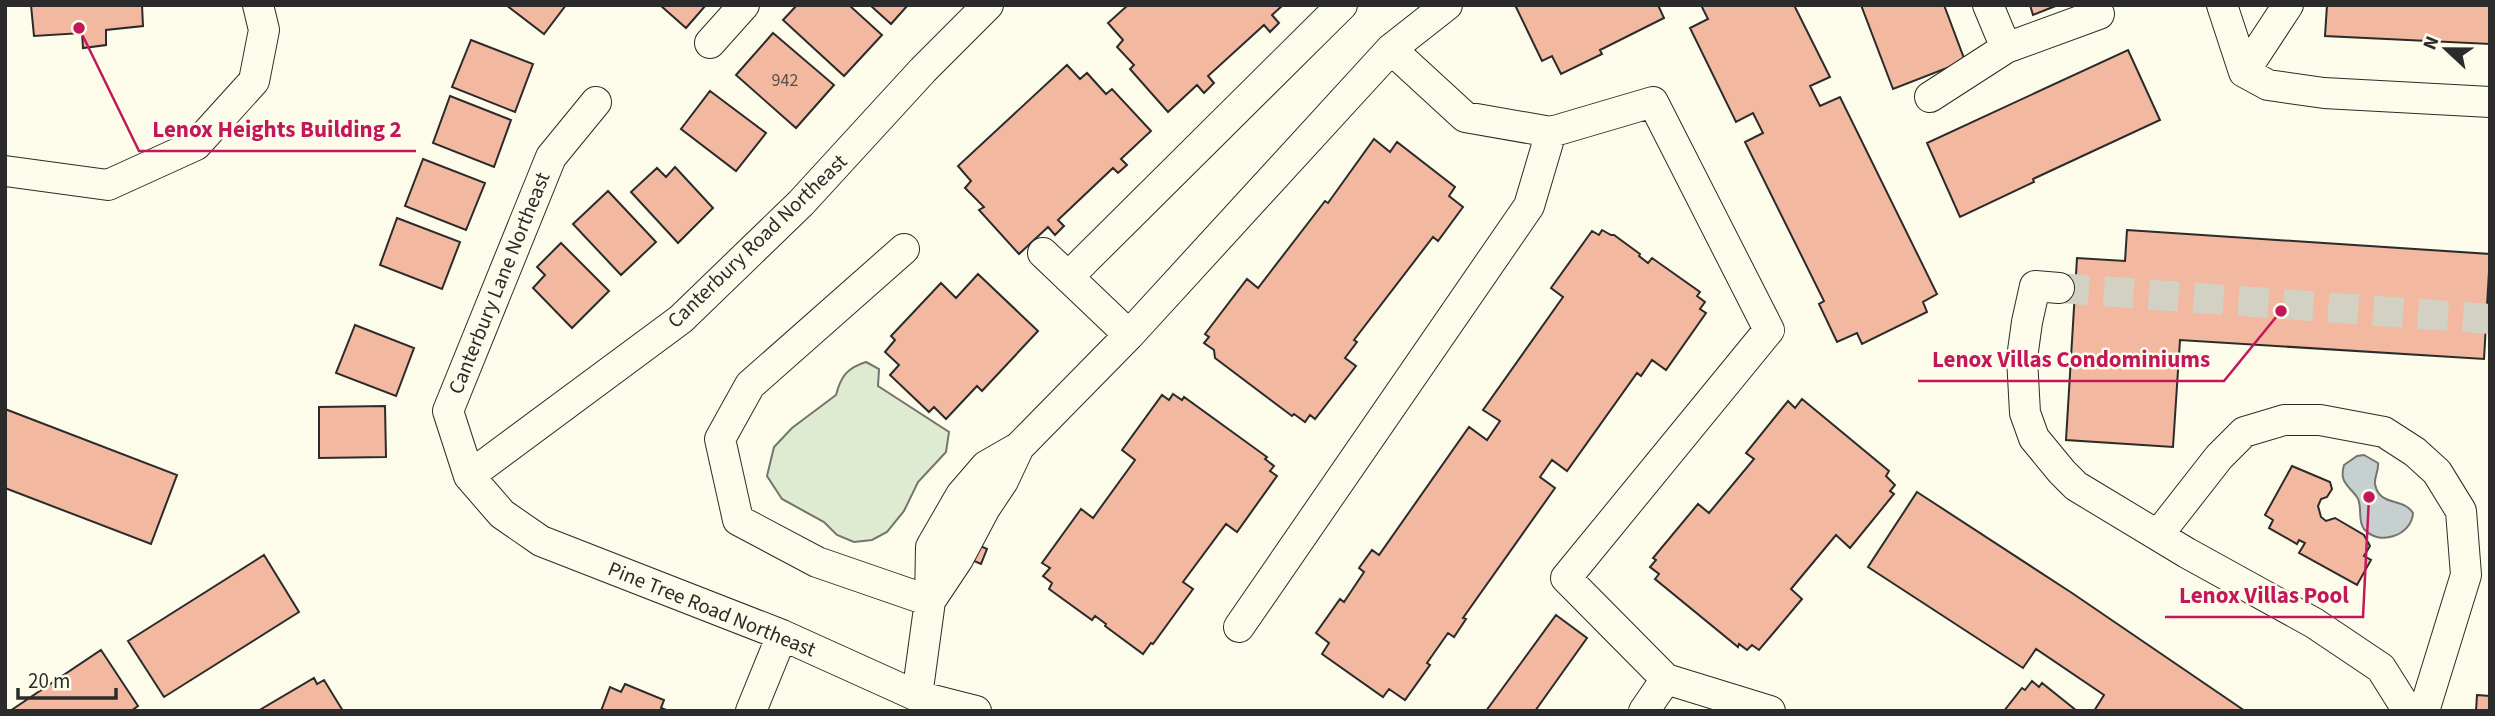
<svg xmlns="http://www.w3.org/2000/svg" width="2495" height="716" viewBox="0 0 2495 716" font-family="'Source Sans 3',sans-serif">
	<rect width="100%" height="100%" fill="#fdfbea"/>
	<!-- green -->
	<path fill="#deebd1" stroke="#74746e" stroke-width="2" d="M866,362L879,369L878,386L949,432L946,452L918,482L904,511L887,532L872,540L854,542L837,535L824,522L782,499L767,476L774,447L792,428L836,395C841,376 847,368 866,362Z"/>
	<!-- water -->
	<path fill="#c7d0d0" stroke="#74746e" stroke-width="2" d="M2364,455L2378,463C2379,471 2374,477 2375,484C2379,507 2403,497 2413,513C2412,535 2379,547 2364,529C2357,520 2363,506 2357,497C2348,485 2339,482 2344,465L2357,456Z"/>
	<!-- building -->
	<path fill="#f2b8a0" stroke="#2b2b2b" stroke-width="2" d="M31,5H142L143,26L106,30V45L83,48L82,33L34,36Z
		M506,5H566L544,34Z
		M660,5H706L686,28Z
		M797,5H849L882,35L844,76L783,20Z
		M870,5H908L891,24Z
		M1128,5H1283L1272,15L1279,23L1270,32L1264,25L1208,76L1214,83L1204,93L1197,85L1168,112L1130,69L1134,65L1117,47L1123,40L1108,23Z
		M1515,5H1658L1664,18L1600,50L1602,54L1561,74L1552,56L1542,61Z
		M1701,5H1794L1830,77L1810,86L1820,106L1840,97L1937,294L1923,302L1927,312L1862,344L1857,333L1837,342L1819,304L1824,301L1745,142L1763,133L1753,113L1736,122L1690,28L1708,19Z
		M1861,5H1944L1965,61L1893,89Z
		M2030,5H2058L2033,15Z
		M2327,5H2490V44L2325,36Z
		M773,33L834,85L796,128L736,75Z
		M471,40L533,64L515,112L452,87Z
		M2128,50L2160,120L2033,179L2034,182L1960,217L1927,143Z
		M1067,65L1080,79L1087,73L1106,94L1112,89L1151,131L1121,159L1127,165L1118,173L1113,168L1058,220L1064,226L1055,235L1048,227L1019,254L979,210L984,207L965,188L971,181L958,166Z
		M710,91L766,133L736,171L681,129Z
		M450,96L511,120L494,167L433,143Z
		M1374,139L1390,152L1397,142L1455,187L1449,196L1463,207L1438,241L1433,237L1354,340L1357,342L1345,358L1356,366L1315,419L1310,415L1305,422L1294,414L1292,416L1215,358L1214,350L1204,343L1209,337L1205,334L1247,279L1258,288L1325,201L1328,203Z
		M423,159L485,183L466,230L405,206Z
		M675,167L713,208L678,243L631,192L657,168L666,177Z
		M608,191L656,242L621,275L573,224Z
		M397,218L460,242L442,289L380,265Z
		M1602,230L1611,235H1614L1640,254L1639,256L1648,263L1652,258L1700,292L1697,296L1705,302L1700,309L1706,313L1666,370L1652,360L1641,376L1637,373L1567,471L1552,460L1540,477L1555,488L1463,618L1466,619L1454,637L1448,633L1427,663L1430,665L1405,700L1389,689L1383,697L1322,654L1329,643L1316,633L1340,599L1344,602L1364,572L1359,568L1372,550L1379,555L1469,427L1487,440L1500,421L1483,410L1563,297L1551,288L1592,231L1599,235Z
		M2127,230L2490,254L2484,359L2180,340L2173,447L2066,440L2077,258L2125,261Z
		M561,243L609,291L572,328L533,288L545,275L537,267Z
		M978,274L1038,331L982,391L977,386L946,419L934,407L929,412L890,375L899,365L885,352L895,340L891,336L941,283L956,298Z
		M355,325L414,348L396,396L336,373Z
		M1173,394L1182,400L1184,397L1267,457L1265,459L1274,466L1270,471L1277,476L1237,532L1226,524L1183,582L1193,589L1153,644L1151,643L1143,654L1105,626L1106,624L1095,616L1092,620L1049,589L1052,583L1043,576L1050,568L1042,563L1081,509L1093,518L1135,460L1122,450L1162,395L1169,400Z
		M1802,399L1889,471L1886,476L1895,485L1890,491L1894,494L1850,548L1836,535L1791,589L1802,599L1759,650L1752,645L1747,650L1739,644L1738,647L1655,579L1659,574L1650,567L1656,560L1653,558L1698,504L1709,513L1754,459L1746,453L1788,401L1795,408Z
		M385,406L386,457L319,458V407Z
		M5,409L177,475L151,544L5,488Z
		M2292,466L2330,482L2332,489L2327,497L2321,499L2318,506L2321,517L2326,521L2335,518L2364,535L2370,546L2364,556L2371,560L2357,585L2299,553L2305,543L2299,540L2297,544L2269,528L2273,520L2265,515Z
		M1917,492L2072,593L2245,711H2094L2104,695L2036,649L2023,668L1868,567Z
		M974,543L987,549L981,564L967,558Z
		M264,555L299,612L164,697L128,641Z
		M1556,615L1587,638L1535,711H1486Z
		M101,650L138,706L131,711H10Z
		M314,678L317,684L324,680L343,711H258Z
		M2032,681L2039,687L2042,683L2077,711H2004L2022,688L2025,690Z
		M625,684L664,700L661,708L669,711H601L610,687L621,692Z
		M2477,695L2490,696V711H2476Z"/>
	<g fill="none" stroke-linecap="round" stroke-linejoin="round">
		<!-- minor-tunnel -->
		<path stroke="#d3d1c4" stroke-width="30" stroke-dasharray="30 15" stroke-linecap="butt" d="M2059,288L2490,319"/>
		<defs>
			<path id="minor" d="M1988,5L2006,48
				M2222,5L2244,72L2268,85L2324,93L2490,102
				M710,43L744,5
				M1391,49L1465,117L1551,132L1653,102L1769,330L1566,578L1666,679L1770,711
				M2244,72L2288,5
				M1930,97L2006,48L2099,14
				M596,102L551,157L448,411L469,476L502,514L541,541L782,635L917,696L976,711
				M5,171L108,185L196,145L254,81L264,30L258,5
				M904,249L750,385L720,439L738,520L817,562L930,601
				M1043,253L1129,335
				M1068,277L1342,5
				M2059,288L2035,286L2027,322L2022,358L2025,413L2034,438L2062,472L2076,486L2187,553L2314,623L2381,668L2408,711
				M469,476L681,319L801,203L923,70L988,5
				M2158,535L2219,457L2244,432L2284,420H2320L2384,432L2415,452L2437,472L2461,511L2466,575L2424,711
				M930,601L958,559L985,508L1003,481L1019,447
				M1239,627L1529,206L1551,132
				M917,696L930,601L931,547L961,495L986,466L1019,447L1129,335L1391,49L1447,5
				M751,711L782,635
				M1644,711L1666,679"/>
		</defs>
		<!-- minor casing -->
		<use href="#minor" stroke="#2b2b2b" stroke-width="32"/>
		<!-- minor -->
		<use href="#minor" stroke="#fdfbea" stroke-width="30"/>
	</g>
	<g text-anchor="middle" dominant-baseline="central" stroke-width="5" stroke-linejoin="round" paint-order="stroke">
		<!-- number labels -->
		<g font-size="18" fill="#5d4e48">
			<text x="785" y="80">942</text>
		</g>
		<!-- street labels -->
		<g font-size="21" fill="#2b2b2b" stroke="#fdfbea">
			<text transform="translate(757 241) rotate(-44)">Canterbury Road Northeast</text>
			<text transform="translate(499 283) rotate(-68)">Canterbury Lane Northeast</text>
			<text transform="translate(712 609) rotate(22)">Pine Tree Road Northeast</text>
		</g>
	</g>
	<!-- callouts -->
	<path fill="none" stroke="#c2185b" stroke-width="2.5" d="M79 28L139 151H416M2281 311L2224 381H1918M2369 497L2363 617H2165"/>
	<g fill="#c2185b" stroke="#fdfbea" stroke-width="2.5">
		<circle cx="79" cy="28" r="7"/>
		<circle cx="2281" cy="311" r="7"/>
		<circle cx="2369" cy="497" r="7"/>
	</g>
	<g font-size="23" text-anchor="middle" font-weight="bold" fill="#c2185b" stroke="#fdfbea" stroke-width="5" stroke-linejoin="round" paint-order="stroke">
		<text x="277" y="137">Lenox Heights Building 2</text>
		<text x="2071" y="367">Lenox Villas Condominiums</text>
		<text x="2264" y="603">Lenox Villas Pool</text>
	</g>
	<!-- border -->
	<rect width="2495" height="716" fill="none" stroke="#2b2b2b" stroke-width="14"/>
	<!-- north arrow -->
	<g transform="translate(2446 49) rotate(292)" stroke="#fdfbea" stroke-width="5" paint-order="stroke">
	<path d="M0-5L12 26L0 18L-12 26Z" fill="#2b2b2b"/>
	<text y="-10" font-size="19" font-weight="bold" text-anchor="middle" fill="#2b2b2b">N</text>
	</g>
	<!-- scale -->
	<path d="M18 688v10h98v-10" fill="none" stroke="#2b2b2b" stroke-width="3.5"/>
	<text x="28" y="688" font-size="21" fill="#2b2b2b" stroke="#fdfbea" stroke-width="5" paint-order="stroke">20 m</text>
</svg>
